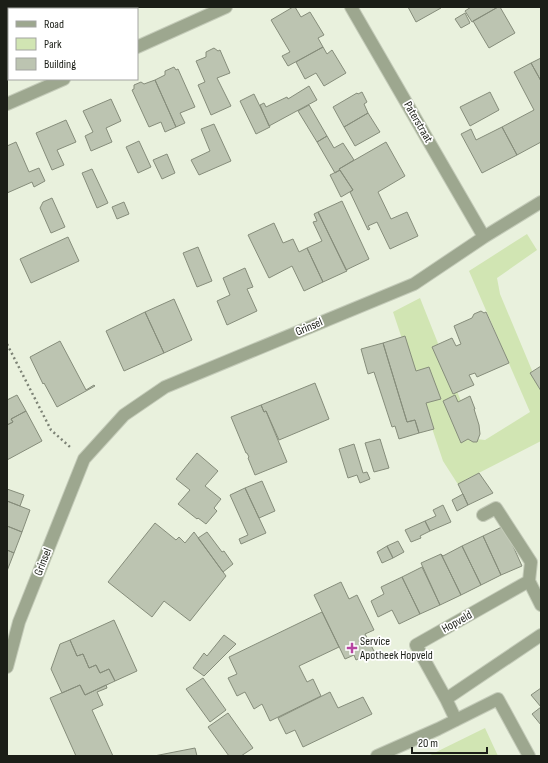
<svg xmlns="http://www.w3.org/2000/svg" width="548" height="763" viewBox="0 0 548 763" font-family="'Sofia Sans Condensed',sans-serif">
	<rect width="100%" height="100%" fill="#e9f1dd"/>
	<!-- green -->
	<path fill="#d1e5b3" d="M527,234L537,250L497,278L500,294L541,392V441L465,480L468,484L459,486L443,461L393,312L420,298L476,439L485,440L530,412L469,271Z
		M485,728L498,756H428Z"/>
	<!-- building -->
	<path fill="#bcc4b1" stroke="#868d7b" d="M36,7H68L69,9H37Z
		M89,7H123L124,9H90Z
		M293,7H295L301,17L310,12L324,35L318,38L323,47L288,66L282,56L290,52L271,20Z
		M408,7H440L441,8L416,22Z
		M471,7H498L472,22L465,11Z
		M498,7H500L515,33L489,48L473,21Z
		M465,13L470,23L461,28L455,19Z
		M9,34V61L7,62V35Z
		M323,47L327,54L332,50L346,73L324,86L316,73L305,79L296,62Z
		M214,48L218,51L220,50L230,73L217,78L231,106L211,115L198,85L205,82L196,61L206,57V52Z
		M541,58V81L531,63Z
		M531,63L541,81V142L517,155L502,127L534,110L514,72Z
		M174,67L176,70L178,69L195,107L180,113L185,123L176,127L155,80L165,75V71Z
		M155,80L176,127L165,132L161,122L149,127L132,90L134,89V85L141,82L144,84Z
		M309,86L317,100L269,126L260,105L264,103L266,107L287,97L288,99Z
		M362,92L367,102L364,104L368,113L344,127L333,107L357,93L358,94Z
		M490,92L499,110L470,126L460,107Z
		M254,94L270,127L256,134L240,101Z
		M111,99L121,121L106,128L112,142L91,151L85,136L93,132L83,111Z
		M309,105L327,136L317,142L298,111Z
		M368,113L380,132L355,146L344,127Z
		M66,120L76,142L57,150L64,165L52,170L36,133Z
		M214,124L231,161L199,175L191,160L210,151L201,129Z
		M502,127L517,155L482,173L461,134L471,129L476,140Z
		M327,136L334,148L343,143L354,160L339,169L340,170L335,173L317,142Z
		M139,141L151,167L138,173L126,147Z
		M16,142L29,172L39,168L45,181L34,187L32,182L7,193V146Z
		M386,142L405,176L378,192L391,219L407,212L418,236L390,249L377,222L368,226L370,229L368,230L350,192L353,190L339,169Z
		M167,154L175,173L162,179L153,160Z
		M92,169L108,203L97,208L82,173Z
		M340,170L353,190L341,197L330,175Z
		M52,198L65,227L51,233L40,208L43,202Z
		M342,201L369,259L346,270L318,212Z
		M124,202L129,214L117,219L112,207Z
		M318,212L347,271L323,282L307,248L322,241L313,222L317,221L314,214Z
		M274,223L283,243L293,239L299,252L307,248L323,282L304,291L292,266L269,278L248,235Z
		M68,237L79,261L31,283L20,259Z
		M198,247L212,281L197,287L183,253Z
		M245,268L253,287L247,289L257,311L227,325L217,301L230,295L223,278Z
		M174,299L192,340L164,353L145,312Z
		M481,311L484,313L486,312L509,363L477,377L475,373L469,375L474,385L453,394L432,347L452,338L456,346L461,344L454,326L472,318L474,314Z
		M145,312L164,353L124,371L106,331Z
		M405,336L416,371L429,367L441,399L426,403L434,429L419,433L415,420L407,422L383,343Z
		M60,341L86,390L94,385L95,386L57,407L44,383L43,384L30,357Z
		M383,343L407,422L415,420L419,433L399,439L395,426L392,427L374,372L368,374L361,349Z
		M541,366V391L530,373Z
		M315,383L329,419L279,440L266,411L264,412L261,405Z
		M17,395L26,411L11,419L13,422L7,425V400Z
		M455,395L458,402L470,396L475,409H474L479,425L480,434L477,442H473L468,439L461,443L443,401Z
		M261,405L264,412L266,411L287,462L255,475L248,458L249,457L247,453H246L231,417Z
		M26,411L42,441L7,460V425L13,422L11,419Z
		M380,439L389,468L374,472L365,443Z
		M354,444L363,473L367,472L370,479L360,483L357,475L348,478L339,449Z
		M197,453L218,471L205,486L221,499L214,508L217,511L206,524L198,518L197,519L178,504L190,490L176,479Z
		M479,473L493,493L468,505L458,484Z
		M262,481L275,511L259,518L245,488Z
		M245,488L266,533L241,544L239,539L248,535L230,495Z
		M7,489L24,495L20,506L7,501Z
		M463,494L468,505L457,511L452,500Z
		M7,501L30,510L22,532L7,526Z
		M443,505L451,522L430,531L425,521L436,516L433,510Z
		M425,521L430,531L420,536L421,538L411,542L405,530Z
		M155,523L176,540L179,537L185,543L194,532L226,576L190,621L164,601L152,617L108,582Z
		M7,526L22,532L14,553L7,550Z
		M504,526L522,566L501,575L483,536Z
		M207,532L222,552L224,551L233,564L223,572L198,538Z
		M483,536L501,575L481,585L462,546Z
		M398,541L404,552L393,558L387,546Z
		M387,546L393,558L382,563L377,552Z
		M462,546L481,585L461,595L441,554L443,556Z
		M7,550L14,553L7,571Z
		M441,554L461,595L440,605L421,563Z
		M422,567L440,605L420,614L402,577Z
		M402,577L420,614L399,624L392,610L378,617L371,601L384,594L381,587Z
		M341,582L349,599L357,595L374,630L365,634L374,651L356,660L354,655L345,659L314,595Z
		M322,612L339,647L299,666L307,682L313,679L321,696L270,721L262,704L254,709L245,692L237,696L228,678L237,674L229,657Z
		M114,620L137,671L115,681L109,669L100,673L96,665L89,668L83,654L77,656L70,640Z
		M224,635L236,644L204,676L193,668L204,653L207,656Z
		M70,640L77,656L83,654L89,668L96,665L100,673L109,669L115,681L85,695L80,685L62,693L51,669L60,644Z
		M203,678L226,710L210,722L186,689Z
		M80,685L85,695L106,685L107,688L97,692L103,705L92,710L113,756H76L50,698Z
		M541,688V725L532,714L541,707L531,695Z
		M330,692L338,708L363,697L372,714L303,747L295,730L286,734L278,718Z
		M228,713L253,748L241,756H229L208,727Z
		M195,748L197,756H154Z"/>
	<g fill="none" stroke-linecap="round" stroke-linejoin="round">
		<defs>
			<path id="minor" d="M351,7L484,237
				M137,47L226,7
				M7,104L64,79
				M483,515L496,508L531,562L529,581
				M7,667L19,622L84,459L124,415L165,387L414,284L484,237L541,202
				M446,699L541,635
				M456,720L446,699L416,645L529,581L541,605
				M377,756L438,729L498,699L529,756"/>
		</defs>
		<!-- minor casing -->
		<use href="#minor" stroke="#c4cbb9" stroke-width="14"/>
		<!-- path -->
		<path stroke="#7d8376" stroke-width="2.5" stroke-dasharray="2 3" stroke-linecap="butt" d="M7,344L51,430L70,447"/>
		<!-- minor -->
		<use href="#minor" stroke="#9da78f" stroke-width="12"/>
	</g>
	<!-- markers -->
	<path fill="#b645a1" stroke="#fff" stroke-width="1.5" d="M350 642h4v4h4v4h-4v4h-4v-4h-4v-4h4z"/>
	<g text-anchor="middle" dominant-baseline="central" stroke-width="3.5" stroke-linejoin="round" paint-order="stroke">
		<!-- street labels -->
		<g font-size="12" fill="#1b1e17" stroke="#fff">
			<text transform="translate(418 122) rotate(60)">Paterstraat</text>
			<text transform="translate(309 327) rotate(-23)">Grinsel</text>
			<text transform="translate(43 562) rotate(-68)">Grinsel</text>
			<text transform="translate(457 622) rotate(-29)">Hopveld</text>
		</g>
		<!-- poi labels -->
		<g font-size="12" fill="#1b1e17" stroke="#fff" text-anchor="start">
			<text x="360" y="641">Service<tspan x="360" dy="14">Apotheek Hopveld</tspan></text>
		</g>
	</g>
	<!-- border -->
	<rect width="548" height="763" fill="none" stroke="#1b1e17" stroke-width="16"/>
	<!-- legend -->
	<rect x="8" y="8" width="130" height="72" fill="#ffffff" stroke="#a4a5a2"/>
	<rect x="16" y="21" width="20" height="6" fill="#9da78f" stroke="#a4a5a2"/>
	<text x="44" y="28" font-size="12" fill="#1b1e17">Road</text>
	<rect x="16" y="38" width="20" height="12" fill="#d1e5b3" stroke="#a4a5a2"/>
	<text x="44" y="48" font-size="12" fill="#1b1e17">Park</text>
	<rect x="16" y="58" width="20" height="12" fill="#bcc4b1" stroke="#a4a5a2"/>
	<text x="44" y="68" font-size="12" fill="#1b1e17">Building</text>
	<!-- scale -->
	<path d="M412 747v6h75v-6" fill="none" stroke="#1b1e17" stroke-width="2"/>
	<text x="418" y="747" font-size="12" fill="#1b1e17" stroke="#ffffff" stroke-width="3" paint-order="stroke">20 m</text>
</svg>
